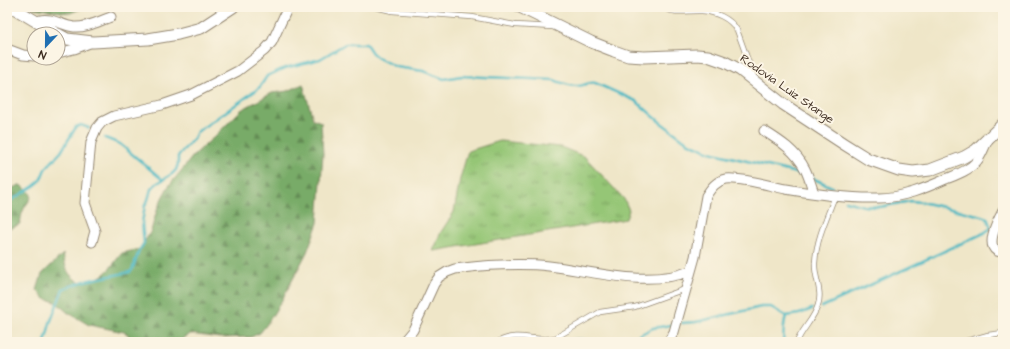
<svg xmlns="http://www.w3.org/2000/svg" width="1010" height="349" viewBox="0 0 1010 349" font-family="'Architects Daughter',sans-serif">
	<defs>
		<pattern id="grass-tufts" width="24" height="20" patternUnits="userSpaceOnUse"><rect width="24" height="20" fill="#95c676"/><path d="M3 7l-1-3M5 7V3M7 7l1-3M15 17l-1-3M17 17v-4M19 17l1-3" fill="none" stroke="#7ba160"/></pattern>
		<pattern id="forest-firs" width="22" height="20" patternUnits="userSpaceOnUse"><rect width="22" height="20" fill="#78ab67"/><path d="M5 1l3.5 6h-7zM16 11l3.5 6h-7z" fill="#648b54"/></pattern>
	</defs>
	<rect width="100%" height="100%" fill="#fcf5e5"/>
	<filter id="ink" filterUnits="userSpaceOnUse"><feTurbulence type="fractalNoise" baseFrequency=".025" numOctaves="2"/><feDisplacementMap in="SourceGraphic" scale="8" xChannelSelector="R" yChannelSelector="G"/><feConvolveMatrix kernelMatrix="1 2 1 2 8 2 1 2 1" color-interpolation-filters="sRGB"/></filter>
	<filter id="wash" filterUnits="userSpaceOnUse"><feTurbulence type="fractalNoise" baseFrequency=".012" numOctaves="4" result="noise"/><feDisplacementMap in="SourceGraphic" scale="16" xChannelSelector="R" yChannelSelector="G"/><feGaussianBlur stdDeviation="0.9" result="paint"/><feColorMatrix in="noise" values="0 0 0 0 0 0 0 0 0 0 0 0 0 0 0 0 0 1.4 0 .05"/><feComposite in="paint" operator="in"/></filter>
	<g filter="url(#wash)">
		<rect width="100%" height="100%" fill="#efe6c8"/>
		<!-- grass -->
		<path fill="url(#grass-tufts)" stroke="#68784a" d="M500,141L561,147L585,157L624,199L629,210L626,219L433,251L441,232L454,212L460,179L468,151Z"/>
		<!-- forest -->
		<path fill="url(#forest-firs)" stroke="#5a6a42" d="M25,7H85L70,13Z
			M303,84L313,119L321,122L323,154L318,223L307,252L282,300L267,324L260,333L251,337L220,338L190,334L183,338L181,342H127L129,335L124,332L89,325L67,312L56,302L45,299L37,290L42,274L63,254C66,268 66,274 79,282C105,280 107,271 122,253L140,249L151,231L157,210L162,198L168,187L193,156L213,138L241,110L272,93L288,91Z
			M20,185C39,197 29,197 23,211C21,215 21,220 20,224L7,230V190Z"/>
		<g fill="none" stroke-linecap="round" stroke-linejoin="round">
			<!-- stream -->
			<path stroke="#49b8c3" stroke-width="2.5" d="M105,138L120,144L163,180
				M812,178L832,187
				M7,203L34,186L40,181L45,169L61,152L76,127L81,125L89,128
				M822,307L984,233L991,228L987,218L978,215L921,202L911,201L880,207L864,206L845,201
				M682,323L696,322L761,307H771L786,316L799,314L812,309
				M45,342L50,323L63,289L85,281L130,272L132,270L139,251L144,243L142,223L145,205L148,200L151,189L156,184L172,174L176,170L178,164V156L194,138L197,132L255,91L260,87L267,76L285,68L320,59L345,44H366L372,53L378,58L396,67L423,71L444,79L461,76L554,80C562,83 571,87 579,86C585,85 589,82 595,83L636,101L660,122L687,142L710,152L804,175
				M567,342C575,338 585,339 592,342
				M625,342L653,328L671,325
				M783,342C784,333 783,324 786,316"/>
		</g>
	</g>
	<g filter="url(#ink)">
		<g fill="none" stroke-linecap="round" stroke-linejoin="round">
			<defs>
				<path id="service" d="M375,7L392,11L472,17L515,25L553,27
					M662,7C675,15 689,10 702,11C715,12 730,18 737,30L754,77
					M498,342C519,330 535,343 555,338L600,312L635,307L685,289
					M797,342C802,329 814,319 818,305C823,291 814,277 815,263C816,240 827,217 835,196
					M963,342L988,335L1003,333"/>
				<path id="minor" d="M38,23L40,20C51,17 63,26 74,27C87,28 99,21 111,17
					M7,49L23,55L34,56
					M58,53L74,49L92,42
					M764,131C780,141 796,151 805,169C809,177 811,185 814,193
					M1003,211C998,220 981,252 1003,252
					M92,242L95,231L85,203L91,142L97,128L102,122L114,116L162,105L191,95L238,71L264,51L272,42L288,7
					M403,342L413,330L434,284L439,277L447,272L455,269C482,265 522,263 549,266C592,271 648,288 690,271
					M668,342L674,332L695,257L706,196C711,188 716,181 726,179C741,177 770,186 786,189C815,194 850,199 879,198C902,198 926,188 946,179C956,175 968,171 975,163C981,158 983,149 987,142"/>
				<path id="tertiary" d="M12,7L57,34
					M520,7L591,42L614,51L628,56L644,57L697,55L708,56L725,62L740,70L783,104L844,144L868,159L899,170L913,172L930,170L964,157L976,150L1003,124
					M58,34L67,39L93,42L148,39L178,34L201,28L233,7"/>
			</defs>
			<!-- service casing -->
			<use href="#service" stroke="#958873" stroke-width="6"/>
			<!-- minor casing -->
			<use href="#minor" stroke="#958873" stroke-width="11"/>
			<!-- tertiary casing -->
			<use href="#tertiary" stroke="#958873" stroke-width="13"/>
			<!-- service -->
			<use href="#service" stroke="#fff" stroke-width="4.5"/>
			<!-- minor -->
			<use href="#minor" stroke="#fff" stroke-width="9"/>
			<!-- tertiary -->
			<use href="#tertiary" stroke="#fff" stroke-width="11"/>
		</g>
	</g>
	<g text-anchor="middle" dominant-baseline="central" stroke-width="4" stroke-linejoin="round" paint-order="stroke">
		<!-- street labels -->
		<g font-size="12" fill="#3b2a1e" stroke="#fcf5e5">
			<text transform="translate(787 89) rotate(35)">Rodovia Luiz Stange</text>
		</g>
	</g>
	<!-- margin -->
	<rect width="1010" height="349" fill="none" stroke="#fcf5e5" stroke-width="24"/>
	<!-- north arrow -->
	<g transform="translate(46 46) rotate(202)"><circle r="19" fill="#fcf5e5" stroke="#afa495"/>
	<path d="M0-3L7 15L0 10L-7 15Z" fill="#1f6fb2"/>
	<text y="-6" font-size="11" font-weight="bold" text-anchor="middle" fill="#3b2a1e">N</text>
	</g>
</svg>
